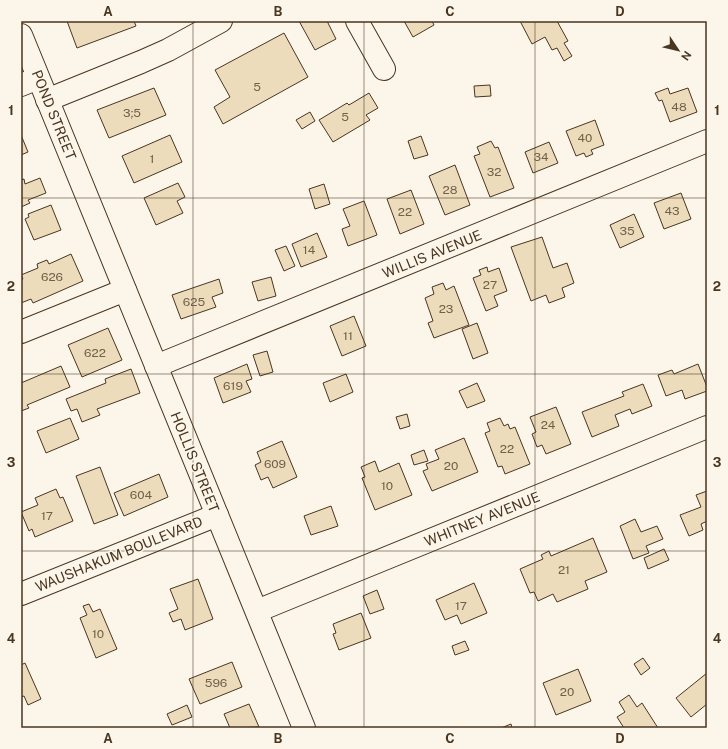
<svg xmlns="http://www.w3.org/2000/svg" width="728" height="749" viewBox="0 0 728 749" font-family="'Public Sans',sans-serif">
	<rect width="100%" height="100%" fill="#fbf6e9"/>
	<!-- building -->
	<path fill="#ecdcbc" stroke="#4a3520" d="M67,21H134L136,26L77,48Z
		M299,21H327L336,39L315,50Z
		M404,21H432L434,25L413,37Z
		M520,21H557L568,41L564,43L572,56L564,61L557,48L552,50L545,37L532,44Z
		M284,33L308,77L223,124L214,107L230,97L215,70Z
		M490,85L491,96L475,97L474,86Z
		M154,88L166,115L109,138L97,110Z
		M668,88L670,94L688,88L697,112L670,122L662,100L659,101L655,93Z
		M369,93L378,108L366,115L370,120L333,142L319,120L347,103L349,105Z
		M310,112L315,121L302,129L296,120Z
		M595,120L604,145L591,150L593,154L586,157L584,153L576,156L566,131Z
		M21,135L28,152L21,155Z
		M170,135L182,162L134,183L122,156Z
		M421,136L428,155L414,159L408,141Z
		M491,141L495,148L498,147L514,188L490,197L474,156L480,154L477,147Z
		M549,142L558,163L533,173L525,152Z
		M455,165L470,205L445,215L429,176Z
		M40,178L46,193L28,200L30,203L21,207V180L24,179L25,184Z
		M178,183L185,197L177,201L183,213L156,225L144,198Z
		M324,184L330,204L315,209L309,189Z
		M411,190L424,224L400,234L387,199Z
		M681,193L691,219L664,229L654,203Z
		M364,201L377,235L348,246L342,229L350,226L343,209Z
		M51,205L61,230L34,240L25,219L29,217L28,214Z
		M634,214L644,237L620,248L610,225Z
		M317,233L327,257L301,267L292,244Z
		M542,237L553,268L567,263L574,283L562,288L565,297L549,303L546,295L531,301L511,247Z
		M286,246L295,266L284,271L275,250Z
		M71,254L83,281L33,303L31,299L21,303V279H23L21,275L38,268L37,264L47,260L49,264Z
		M487,267L488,272L499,268L507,291L494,296L498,306L486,311L473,278L481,275L479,270Z
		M271,277L276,296L258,301L252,282Z
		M219,279L223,293L212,297L216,307L181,319L172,295Z
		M443,283L446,290L454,286L469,325L434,338L428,323L433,321L425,298L434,294L432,287Z
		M354,316L366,346L342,356L330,326Z
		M477,323L488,353L473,359L462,329Z
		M108,328L122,360L82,377L68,345Z
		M267,351L273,372L260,376L253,355Z
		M247,364L252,379L246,381L251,392L223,403L214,378Z
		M698,364L707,387V391L685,399L682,390L666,396L658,375L672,370L674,374Z
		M61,366L70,387L27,405L29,408L21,411V383Z
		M131,369L140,393L97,409L100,415L82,422L77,409L71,411L66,399L106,383L105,379Z
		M346,374L353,392L330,402L323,383Z
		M477,383L485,401L467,408L459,391Z
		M643,384L652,406L632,414L630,409L615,415L619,426L592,437L582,412L624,396L622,392Z
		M556,407L571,444L546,454L542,445L537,447L532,434L536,432L530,417Z
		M407,414L410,426L400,429L396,417Z
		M70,418L79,439L46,453L37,431Z
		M500,418L504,426L508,424L510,429L515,427L530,464L505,474L502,466L498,467L485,433L490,431L487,423Z
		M464,438L478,472L432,491L423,471L428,469L426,464L439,459L435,450Z
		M282,441L297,477L273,488L268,477L261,480L255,465L261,462L257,452Z
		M424,450L428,461L414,465L411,455Z
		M375,461L379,472L399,463L412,495L375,510L362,478L365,477L361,467Z
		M100,467L118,515L94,524L76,476Z
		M159,474L168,497L124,516L114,493Z
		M56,489L60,498L63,497L73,521L35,537L32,529L29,531L21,512L38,505L35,498Z
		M707,491V521L701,524L703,530L689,536L680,515L701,507L696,495Z
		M331,506L338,526L311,535L304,516Z
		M635,519L641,532L657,526L663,539L646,546L649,553L633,559L620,526Z
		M593,538L607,572L585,581L588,589L557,602L553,594L538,601L534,592L530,593L520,569L543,559L541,555L549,551L551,556Z
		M664,549L669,560L648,569L644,558Z
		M198,579L213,619L185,630L181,619L173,622L169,613L178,609L170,589Z
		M474,583L487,613L461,624L457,615L445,620L436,600Z
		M377,590L384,609L370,614L363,596Z
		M89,604L93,612L100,609L117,649L96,658L80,618L87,615L83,606Z
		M361,613L371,638L339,650L333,634L336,633L333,624Z
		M465,641L469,650L455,655L452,646Z
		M643,658L650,668L641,675L634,664Z
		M232,662L242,687L200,704L189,679Z
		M25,663L41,699L28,705L24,696L21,697V665Z
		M578,669L591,701L556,715L543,683Z
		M707,673V704L691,717L676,698Z
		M629,695L637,707L642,703L658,728H624L617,717L625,712L619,702Z
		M249,704L259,727L230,728L224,714Z
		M187,705L192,717L172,725L167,714Z
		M511,724L512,728H501Z"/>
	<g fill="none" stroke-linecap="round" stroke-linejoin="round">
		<defs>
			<path id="minor" d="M357,21L384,69
				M21,85L38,78
				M47,100L141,62L168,50L221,21
				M21,332L125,290
				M156,366L707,141
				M21,594L217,515
				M257,611L707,427"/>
			<path id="major" d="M21,35L304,728"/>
		</defs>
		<!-- minor casing -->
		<use href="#minor" stroke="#4a3520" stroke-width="24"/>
		<!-- major casing -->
		<use href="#major" stroke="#4a3520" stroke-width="24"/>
		<!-- minor -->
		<use href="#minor" stroke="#fbf6e9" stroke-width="22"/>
		<!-- major -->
		<use href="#major" stroke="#fbf6e9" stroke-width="22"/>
	</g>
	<!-- grid -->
	<path fill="none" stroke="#4a3520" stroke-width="1" stroke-opacity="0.55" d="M193,21V728M364,21V728M535,21V728M21,198H707M21,374H707M21,551H707"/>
	<g text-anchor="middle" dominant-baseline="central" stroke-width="3" stroke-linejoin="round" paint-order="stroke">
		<!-- number labels -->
		<g font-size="12" fill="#725f47">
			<text x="257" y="87">5</text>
			<text x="679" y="107">48</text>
			<text x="132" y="113">3;5</text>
			<text x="345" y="117">5</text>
			<text x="585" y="138">40</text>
			<text x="541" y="157">34</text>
			<text x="152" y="159">1</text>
			<text x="494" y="172">32</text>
			<text x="450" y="190">28</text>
			<text x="672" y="211">43</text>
			<text x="405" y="212">22</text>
			<text x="627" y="231">35</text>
			<text x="309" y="250">14</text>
			<text x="52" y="277">626</text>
			<text x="490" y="285">27</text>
			<text x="194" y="302">625</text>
			<text x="446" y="309">23</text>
			<text x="348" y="336">11</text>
			<text x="95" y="353">622</text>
			<text x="233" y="386">619</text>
			<text x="548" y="425">24</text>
			<text x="507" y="449">22</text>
			<text x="275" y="464">609</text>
			<text x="451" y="466">20</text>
			<text x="387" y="486">10</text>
			<text x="141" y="495">604</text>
			<text x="47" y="516">17</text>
			<text x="564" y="570">21</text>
			<text x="461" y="606">17</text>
			<text x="98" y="634">10</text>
			<text x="216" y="683">596</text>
			<text x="567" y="692">20</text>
		</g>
		<!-- street labels -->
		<g font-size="14" fill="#4a3520" stroke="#fbf6e9">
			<text transform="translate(54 115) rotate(68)">POND STREET</text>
			<text transform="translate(432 254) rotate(-22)">WILLIS AVENUE</text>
			<text transform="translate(195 462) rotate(68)">HOLLIS STREET</text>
			<text transform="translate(482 519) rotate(-22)">WHITNEY AVENUE</text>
			<text transform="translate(119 554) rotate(-22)">WAUSHAKUM BOULEVARD</text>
		</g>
	</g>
	<!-- border -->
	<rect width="728" height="749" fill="none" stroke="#fbf6e9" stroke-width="44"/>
	<!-- north arrow -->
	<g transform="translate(678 50) rotate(125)" stroke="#fbf6e9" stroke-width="3" paint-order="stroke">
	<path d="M0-3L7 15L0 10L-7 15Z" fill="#4a3520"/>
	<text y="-6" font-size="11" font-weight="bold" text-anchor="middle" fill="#4a3520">N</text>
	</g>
	<rect x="22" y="22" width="684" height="705" fill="none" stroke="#4a3520" stroke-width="1.5"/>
	<g font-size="13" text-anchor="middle" font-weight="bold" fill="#4a3520">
		<text x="108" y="16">A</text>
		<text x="278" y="16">B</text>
		<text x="450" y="16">C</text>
		<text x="620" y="16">D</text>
		<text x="11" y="115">1</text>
		<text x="717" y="115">1</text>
		<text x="11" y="291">2</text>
		<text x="717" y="291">2</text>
		<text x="11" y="467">3</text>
		<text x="717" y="467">3</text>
		<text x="11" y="643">4</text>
		<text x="717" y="643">4</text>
		<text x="108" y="743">A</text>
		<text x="278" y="743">B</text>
		<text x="450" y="743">C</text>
		<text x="620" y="743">D</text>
	</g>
</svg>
